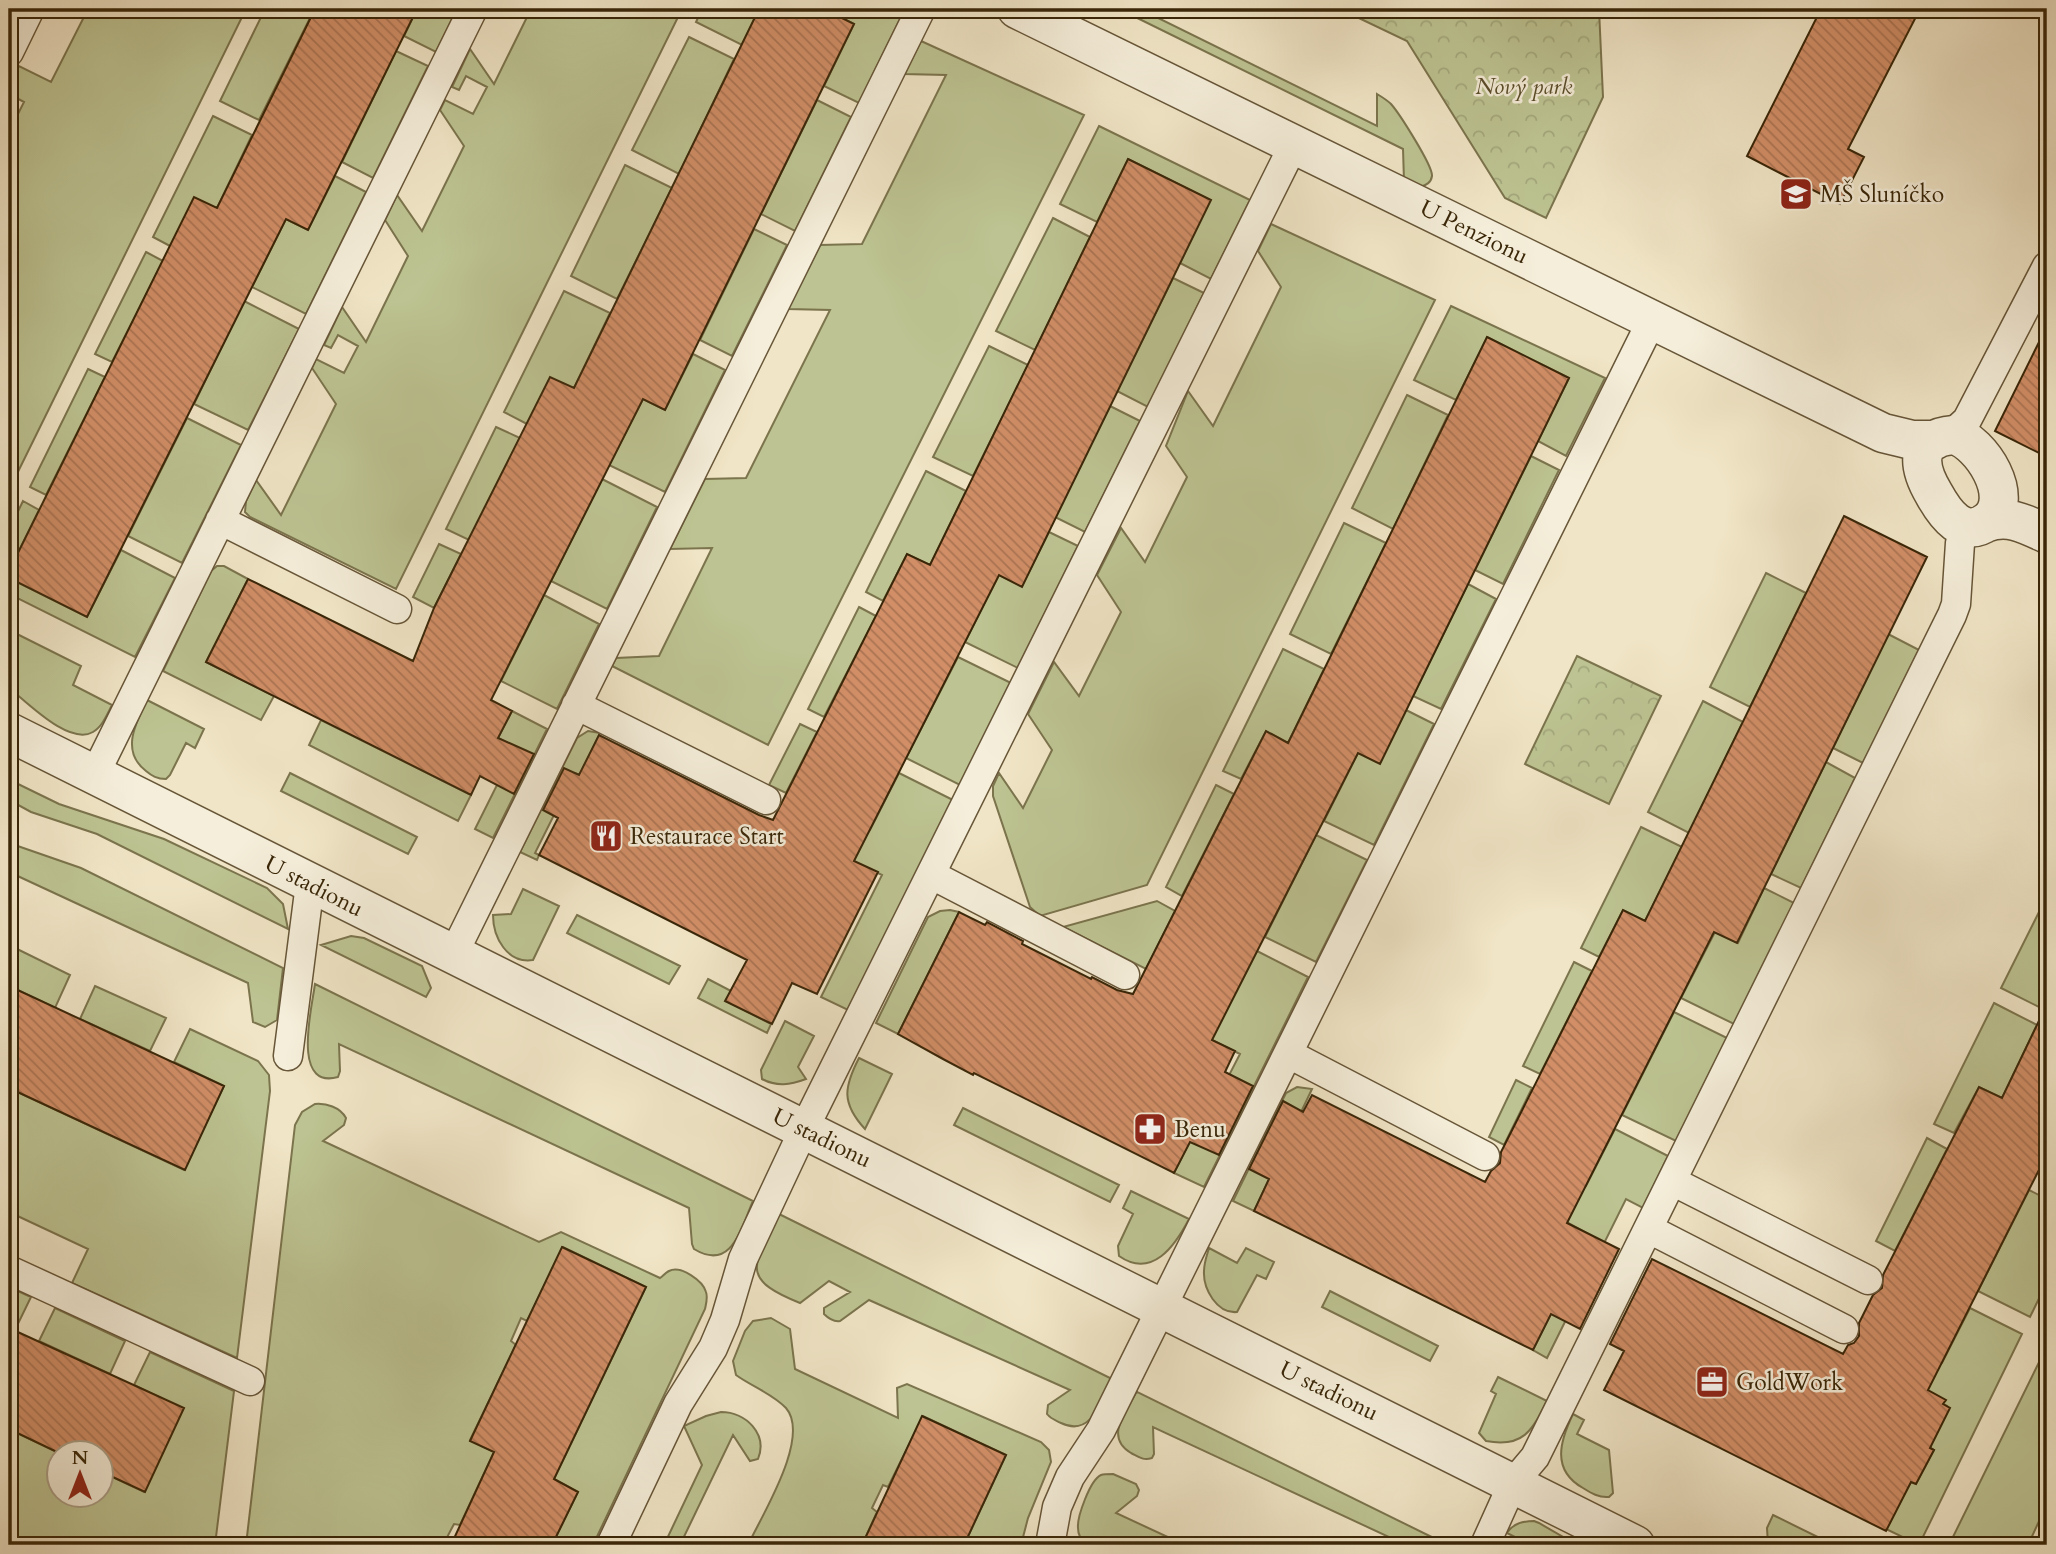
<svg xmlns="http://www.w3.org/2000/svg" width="2056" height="1554" viewBox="0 0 2056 1554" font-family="Cardo,serif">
	<defs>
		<pattern id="park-crowns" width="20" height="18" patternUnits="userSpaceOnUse" patternTransform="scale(1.75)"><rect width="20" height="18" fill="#bdc392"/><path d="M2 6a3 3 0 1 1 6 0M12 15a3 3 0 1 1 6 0" fill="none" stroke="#a3a77c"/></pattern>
		<pattern id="building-back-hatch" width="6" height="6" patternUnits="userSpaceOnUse" patternTransform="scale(1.75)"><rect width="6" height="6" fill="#d18e67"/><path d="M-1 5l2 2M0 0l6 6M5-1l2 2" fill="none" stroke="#ab7453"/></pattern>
	</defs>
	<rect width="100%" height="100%" fill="#f0e5c6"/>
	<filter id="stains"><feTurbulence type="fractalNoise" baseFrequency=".00286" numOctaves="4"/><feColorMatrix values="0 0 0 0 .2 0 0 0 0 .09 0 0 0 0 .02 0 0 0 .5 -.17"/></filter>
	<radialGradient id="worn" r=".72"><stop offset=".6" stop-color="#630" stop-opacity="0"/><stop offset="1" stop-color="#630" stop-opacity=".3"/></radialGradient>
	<!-- grass -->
	<path fill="#bdc392" stroke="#7b744d" stroke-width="2" d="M88,9H246L9,490V132L24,102L9,94V88L19,66L51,82Z
		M265,9L314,10L259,120L220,101Z
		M417,9H457L436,52L404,36Z
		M531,9H682L396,589L250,517L245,512L246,501L256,480L281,515L336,404L312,368L316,359L344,373L358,346L338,335L331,348L324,345L342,307L366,342L408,256L385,220L397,195L422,231L464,146L440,110L445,100L473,114L487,87L466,76L459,90L452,87L470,49L494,84Z
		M702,9H759L742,45L696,22Z
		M824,9H883L901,17L859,103L824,86L854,24Z
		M1119,9H1140L1377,126V94C1382,97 1387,100 1391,104C1399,113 1433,166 1432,176C1431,183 1426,185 1420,187L1404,181L1403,149Z
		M689,37L734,59L679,174L632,150Z
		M921,41L1084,115L768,745L612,666L616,658L659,656L712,548L670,549L705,479L746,478L830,310L788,309L820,245L862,244L946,75L904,74Z
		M396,51L428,66L373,178L342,162Z
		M817,100L851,117L795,231L761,214Z
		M213,116L252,135L217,208L170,246L153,237Z
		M1099,126L1250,200L1211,279L1180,263L1210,200L1128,159L1097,222L1060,204Z
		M625,165L672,188L617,299L571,276Z
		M335,176L366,192L306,314L252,287L286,219L308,230Z
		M1053,218L1090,237L1035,350L996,331Z
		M1271,224L1435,300L1147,885L1040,916L1030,907L993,796V786L999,773L1023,808L1052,750L1028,714L1054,662L1079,696L1121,612L1097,575L1121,528L1145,562L1187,477L1166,446L1188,391L1213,426L1281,287L1258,251Z
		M754,229L787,245L732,356L700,340Z
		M146,252L163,261L112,362L95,354Z
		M1173,278L1204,293L1148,407L1117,391Z
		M564,291L610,313L574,388L527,424L504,412Z
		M244,301L299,329L248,430L194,404Z
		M1451,306L1605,378L1566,456L1538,441L1569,378L1487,337L1456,400L1414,380Z
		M989,346L1028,365L973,476L933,457Z
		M693,354L725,370L665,492L609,465L643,399L665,410Z
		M88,369L105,377L46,495L30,487Z
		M1407,395L1448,415L1393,529L1352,508Z
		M1110,406L1140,421L1085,532L1055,517Z
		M187,418L241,445L182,563L128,536Z
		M496,427L520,438L469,540L446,529Z
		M1531,456L1559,470L1503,584L1475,570Z
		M926,471L966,491L930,565L907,554L883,601L866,592Z
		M602,479L657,507L607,609L551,581Z
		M23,501L39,510L9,571V530Z
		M1344,523L1386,543L1331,654L1290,634Z
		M1049,532L1078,546L1018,668L965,642L999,575L1022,586Z
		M439,544L461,554L434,608L413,597Z
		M121,550L175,578L135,657L9,594V578L87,617Z
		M217,566H224L248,579L206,662L274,696L261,720L163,671L211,571Z
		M1766,573L1806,593L1750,707L1710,687Z
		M1468,584L1496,599L1441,709L1413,696Z
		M544,595L599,624L557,709L501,681Z
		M859,607L876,616L824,717L808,709Z
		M9,630L81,666L73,685L112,705C107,715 102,727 93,732C69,746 27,702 9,688Z
		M1888,634L1919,650L1863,763L1833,748Z
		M1283,649L1324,669L1288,743L1266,731L1241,779L1223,771Z
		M958,657L1011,683L960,785L906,758Z
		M147,700L204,729L195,748L186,743L170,775L166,779C157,779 152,776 146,771C120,751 136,723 147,700Z
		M1703,701L1743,722L1689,833L1648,812Z
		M1406,710L1434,724L1374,845L1324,821L1358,753Z
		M512,711L547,729L493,838L475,829L516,747L498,738Z
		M321,720L471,795L458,821L309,745Z
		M800,724L817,732L786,793L769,785Z
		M588,731L600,733L580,775L575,773L535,853L539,855L537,860L520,852L577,738Z
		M1826,762L1855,778L1801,888L1771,874Z
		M290,773L417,837L408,854L281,791Z
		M899,773L953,800L848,1010L821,997L882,875L847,858L870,830Z
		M16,783L59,804L164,839L267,888L283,904L288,929L97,834L31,812L9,800Z
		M1216,785L1234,794L1182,896L1166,887Z
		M1641,827L1682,847L1645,921L1623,910L1599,957L1581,948Z
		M1316,835L1367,860L1316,962L1265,937Z
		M9,843L81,868L283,968L277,1020L265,1027L253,1022L248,983L9,872Z
		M1764,888L1794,903L1734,1024L1681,998L1715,932L1738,943Z
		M523,889L559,906L533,960C507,964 493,937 493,915L511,914Z
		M2047,896V1004L2045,1010L2001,988Z
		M1157,901L1175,911L1146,969L1063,927Z
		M950,910L959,912L898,1034L876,1023L928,917L940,911Z
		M577,915L680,966L669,984L567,933Z
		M351,936L364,938L422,966L431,988L426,997L321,945Z
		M9,945L70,975L55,1008L9,986Z
		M1257,951L1308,977L1204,1187L1174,1173L1219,1083L1224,1085L1240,1054L1202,1035Z
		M1574,962L1592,971L1540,1074L1523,1066Z
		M708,979L731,991L726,1001L771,1024L767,1033L698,998Z
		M315,984L753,1201C741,1228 732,1272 694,1249L692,1244L689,1208L339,1044L340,1071L338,1077C291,1090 312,1007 315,984Z
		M95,986L166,1018L150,1051L80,1019Z
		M1994,1003L2037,1025L2002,1098L1979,1087L1954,1133L1934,1124Z
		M1674,1012L1727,1038L1676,1141L1622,1115Z
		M785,1021L814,1036L798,1067L806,1079C790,1085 777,1087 762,1079L761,1070Z
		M190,1029L258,1061L269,1075L270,1091L237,1358L72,1283L88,1249L9,1212V1088L184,1170L224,1086L174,1062Z
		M859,1058L892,1074L865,1129C841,1103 844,1087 859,1058Z
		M1516,1080L1532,1088L1504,1145L1489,1137Z
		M1297,1087L1312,1089L1254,1211L1233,1201L1286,1093Z
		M315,1104C326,1103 340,1107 346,1118L344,1125L323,1141L539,1242L561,1232L660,1278C663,1276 665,1273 669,1271C681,1265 703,1281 706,1292C708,1298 706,1304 705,1309L593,1545H552L578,1492L554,1479L646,1287L563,1247L527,1321L521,1318L511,1341L516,1345L470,1440L494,1452L460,1525L454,1524L443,1545H246L295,1125L302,1112Z
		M963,1108L1119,1185L1110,1202L954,1125Z
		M1615,1129L1668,1156L1643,1208L1626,1199L1547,1358L1533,1350L1590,1235L1556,1216L1586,1186Z
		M1927,1138L1947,1149L1895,1251L1876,1241Z
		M2029,1190L2047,1199V1282L2030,1317L1978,1291Z
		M1131,1191L1189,1219C1175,1246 1152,1279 1119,1256L1118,1246L1133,1214L1123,1208Z
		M779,1214L1112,1379C1101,1400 1092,1438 1061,1423C1055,1420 1051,1419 1047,1414L1048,1405L1070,1390L869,1300L840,1321C834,1322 828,1318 824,1314V1308L850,1292L829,1281L800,1303C737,1278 755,1264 779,1214Z
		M1209,1248L1237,1263L1246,1248L1274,1262L1266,1279L1257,1275L1237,1312C1217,1314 1203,1289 1204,1271C1204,1263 1207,1255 1209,1248Z
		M9,1287L31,1297L15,1330L9,1327Z
		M1330,1291L1438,1346L1430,1361L1322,1307Z
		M55,1308L125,1341L110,1374L39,1341Z
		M1970,1308L2022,1334L1919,1545L1886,1529L1911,1482L1916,1484L1934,1450L1928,1446L1947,1406L1915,1388L1942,1363Z
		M771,1318L790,1329L795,1369L898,1418L897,1388L907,1384L1041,1442L1049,1450L1051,1462L1028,1518L1021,1545H964L1006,1455L923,1416L888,1487L883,1485L872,1508L877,1512L862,1545H748C762,1515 811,1437 786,1408C773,1394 751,1386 736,1375L733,1361L745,1331L753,1321Z
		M2047,1346V1504L2028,1545H1949Z
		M150,1352L234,1391L215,1545H9V1429L59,1453L60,1494H102V1472L144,1492L183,1409L134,1385Z
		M1498,1377L1547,1401C1532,1431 1523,1448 1486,1441L1479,1433L1496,1394L1491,1391Z
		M1137,1391V1392L1448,1545H1406L1153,1427L1154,1454L1152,1458C1143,1461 1139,1457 1131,1453C1104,1437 1126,1412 1137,1391Z
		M721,1412C746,1412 768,1434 758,1459L750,1461L733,1435L680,1545H664L702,1465L684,1426L706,1416Z
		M1573,1414L1584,1420L1577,1434L1609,1450L1613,1493L1609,1497C1599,1498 1591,1493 1583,1488C1551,1470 1560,1441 1573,1414Z
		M1113,1474L1136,1484L1139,1490L1137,1496L1116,1513L1185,1545L1085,1544C1081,1539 1078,1535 1078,1528C1077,1517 1090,1480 1101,1475C1104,1474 1109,1474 1113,1474Z
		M1773,1515L1834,1545H1768L1767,1528Z
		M1534,1521L1539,1523L1577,1545H1531L1507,1533C1513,1523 1523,1521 1534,1521Z"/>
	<!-- park -->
	<path fill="url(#park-crowns)" stroke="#7b744d" stroke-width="2" d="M1340,9H1599L1603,97L1546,218L1505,198L1407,41Z
		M1577,656L1661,696L1609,804L1525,764Z"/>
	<!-- building -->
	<path fill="url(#building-back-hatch)" stroke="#392608" stroke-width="2" d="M315,9H417L308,230L286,219L87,617L9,578V571L194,197L217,208Z
		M759,9H824L854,24L665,410L643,399L491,700L512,711L498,738L534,754L514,794L480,776L471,795L206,662L248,579L413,661L434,608L550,377L574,388Z
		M1821,9H1920L1848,149L1864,157L1840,204L1747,156Z
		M1128,159L1211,200L1022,587L999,575L854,861L878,872L817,994L792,983L772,1024L725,1001L747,960L539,855L558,818L543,810L564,768L579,775L599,735L759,815L773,820L907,554L930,565Z
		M2047,326V457L1995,431Z
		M1487,337L1569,378L1380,764L1358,753L1212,1040L1235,1051L1225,1072L1253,1086L1219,1155L1190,1142L1174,1173L974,1073L973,1075L943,1059L898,1034L959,912L985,925L987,922L1023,941L1022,944L1091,979L1092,977L1117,990L1133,994L1266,731L1288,743Z
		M1844,516L1927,557L1737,943L1714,932L1567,1223L1619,1249L1580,1329L1551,1314L1533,1350L1254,1211L1269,1179L1249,1169L1283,1101L1303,1112L1312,1095L1485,1182L1491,1171L1500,1163L1501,1152L1623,910L1645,921Z
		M9,986L224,1086L185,1170L9,1088Z
		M2047,1004V1154L1928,1390L1946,1400L1943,1404L1950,1408L1930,1448L1934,1450L1916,1484L1911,1482L1886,1531L1604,1390L1624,1351L1610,1344L1652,1259L1843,1354L1848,1345L1854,1343L1859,1336V1323L1873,1295L1882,1288L1883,1275L1979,1087L2002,1098Z
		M562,1247L646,1287L554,1479L578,1492L552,1545H451L494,1452L470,1441Z
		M9,1328L184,1408L145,1492L102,1472V1452L59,1453L9,1429Z
		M922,1416L1006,1455L964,1545H862Z"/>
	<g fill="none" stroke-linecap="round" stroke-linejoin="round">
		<defs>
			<path id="service" d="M9,52L30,9
				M1944,436L1954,432L1967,420L2047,266
				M220,520L397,609
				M576,705L766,800
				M95,774L473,9
				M932,875L1125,975
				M453,955L921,9
				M1289,1054L1485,1156
				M288,1056L310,884
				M1672,1181L1868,1280
				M1649,1229L1844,1329
				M9,1270L250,1381
				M611,1545L678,1404L713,1348L725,1320L743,1259L804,1129L1294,144
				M1050,1545L1057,1507L1070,1477L1101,1430L1652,320
				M1485,1545L1513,1483L1535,1457L1952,615L1956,604L1960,543L1963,537L1977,526"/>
			<path id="minor" d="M1017,9L1883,433L1912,440H1935
				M1954,435C1981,442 2017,498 1988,521C1963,540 1945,514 1934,494C1918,467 1913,438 1954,435Z
				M1985,523C2008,514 2026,524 2047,534
				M9,732L1635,1545"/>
		</defs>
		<!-- service casing -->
		<use href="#service" stroke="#675638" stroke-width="31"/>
		<!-- minor casing -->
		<use href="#minor" stroke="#675638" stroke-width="41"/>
		<!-- service -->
		<use href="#service" stroke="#f5eeda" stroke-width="28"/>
		<!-- minor -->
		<use href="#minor" stroke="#f5eeda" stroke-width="38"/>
	</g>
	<!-- icons -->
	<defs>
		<symbol id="school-square" viewBox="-11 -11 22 22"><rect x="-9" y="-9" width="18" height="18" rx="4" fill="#8f2418" stroke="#f5eeda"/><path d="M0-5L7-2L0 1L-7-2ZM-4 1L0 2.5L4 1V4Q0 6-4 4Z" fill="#fff"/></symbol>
		<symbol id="restaurant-square" viewBox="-11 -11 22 22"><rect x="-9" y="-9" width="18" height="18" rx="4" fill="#8f2418" stroke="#f5eeda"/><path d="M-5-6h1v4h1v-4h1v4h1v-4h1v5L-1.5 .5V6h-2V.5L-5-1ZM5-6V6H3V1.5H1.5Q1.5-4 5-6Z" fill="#fff"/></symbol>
		<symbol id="pharmacy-square" viewBox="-11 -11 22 22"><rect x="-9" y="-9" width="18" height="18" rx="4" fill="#8f2418" stroke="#f5eeda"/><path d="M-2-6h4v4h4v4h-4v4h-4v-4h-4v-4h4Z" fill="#fff"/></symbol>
		<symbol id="office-square" viewBox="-11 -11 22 22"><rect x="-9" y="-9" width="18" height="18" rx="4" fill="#8f2418" stroke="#f5eeda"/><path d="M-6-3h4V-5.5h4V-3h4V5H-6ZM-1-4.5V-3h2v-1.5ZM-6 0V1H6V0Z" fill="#fff"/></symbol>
	</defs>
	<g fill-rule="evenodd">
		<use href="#school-square" x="1777" y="175" width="38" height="38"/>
		<use href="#restaurant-square" x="587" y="817" width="38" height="38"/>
		<use href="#pharmacy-square" x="1131" y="1110" width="38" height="38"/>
		<use href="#office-square" x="1693" y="1363" width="38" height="38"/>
	</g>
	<g text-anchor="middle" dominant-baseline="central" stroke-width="5" stroke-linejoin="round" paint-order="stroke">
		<!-- park labels -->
		<g font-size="23" font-style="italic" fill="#5a4d2a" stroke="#f5eeda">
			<text x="1524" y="86">Nový park</text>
		</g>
		<!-- poi labels -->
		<g font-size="23" fill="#392608" stroke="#f5eeda" text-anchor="start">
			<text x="1820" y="194">MŠ Sluníčko</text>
			<text x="630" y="836">Restaurace Start</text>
			<text x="1174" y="1129">Benu</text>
			<text x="1736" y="1382">GoldWork</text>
		</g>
		<!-- street labels -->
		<g font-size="23" fill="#392608" stroke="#f5eeda">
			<text transform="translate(1474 232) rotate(26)">U Penzionu</text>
			<text transform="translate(314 886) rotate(27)">U stadionu</text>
			<text transform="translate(822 1138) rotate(26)">U stadionu</text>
			<text transform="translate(1329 1391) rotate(26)">U stadionu</text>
		</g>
	</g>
	<!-- margin -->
	<rect width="2056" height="1554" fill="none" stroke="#f0e5c6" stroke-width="35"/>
	<rect x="10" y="10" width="2035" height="1533" fill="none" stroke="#392608" stroke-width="3.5"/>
	<rect x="18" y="18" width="2021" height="1519" fill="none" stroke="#392608" stroke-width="2"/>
	<!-- north arrow -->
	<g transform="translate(80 1474)"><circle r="33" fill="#f5eeda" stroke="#aa9e86" stroke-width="2"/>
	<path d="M0-5L12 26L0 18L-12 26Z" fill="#8f2418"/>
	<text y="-10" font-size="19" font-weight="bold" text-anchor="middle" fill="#392608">N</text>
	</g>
	<rect width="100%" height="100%" filter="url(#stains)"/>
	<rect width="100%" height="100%" fill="url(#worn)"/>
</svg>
